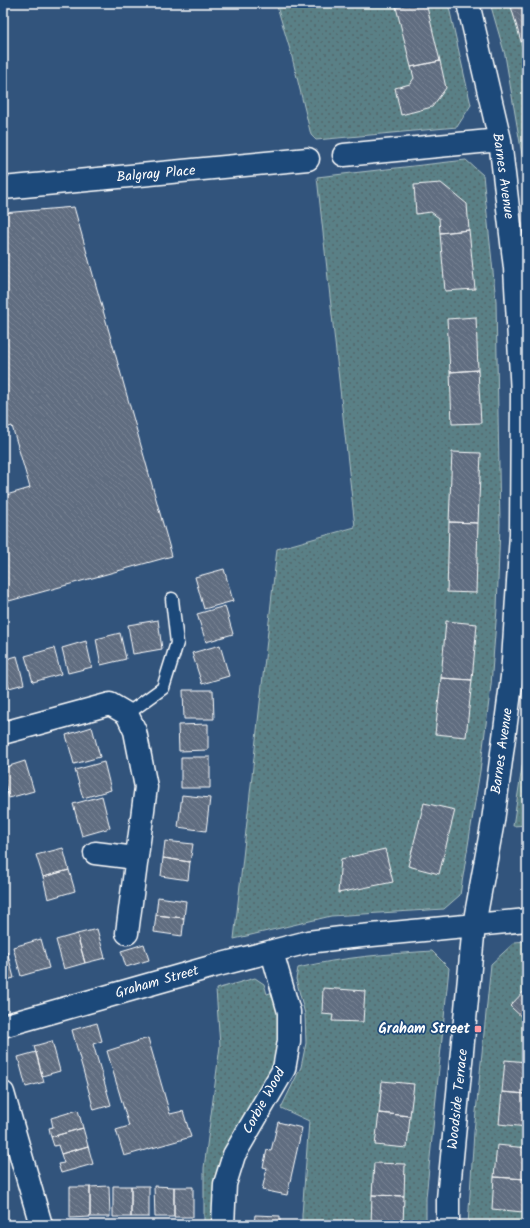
<svg xmlns="http://www.w3.org/2000/svg" width="530" height="1228" viewBox="0 0 530 1228" font-family="Kalam,sans-serif">
	<defs>
		<pattern id="green-dots" width="8" height="8" patternUnits="userSpaceOnUse"><rect width="8" height="8" fill="#5a8086"/><path d="M2 2h.1M6 6h.1" fill="none" stroke="#536669" stroke-width="1.8" stroke-linecap="round"/></pattern>
		<pattern id="building-back-hatch" width="6" height="6" patternUnits="userSpaceOnUse"><rect width="6" height="6" fill="#606d80"/><path d="M-1 5l2 2M0 0l6 6M5-1l2 2" fill="none" stroke="#788393"/></pattern>
	</defs>
	<rect width="100%" height="100%" fill="#32547c"/>
	<filter id="ink" filterUnits="userSpaceOnUse"><feTurbulence type="fractalNoise" baseFrequency=".025" numOctaves="2"/><feDisplacementMap in="SourceGraphic" scale="8" xChannelSelector="R" yChannelSelector="G"/><feConvolveMatrix kernelMatrix="1 2 1 2 8 2 1 2 1" color-interpolation-filters="sRGB"/></filter>
	<g filter="url(#ink)">
		<!-- green -->
		<path fill="url(#green-dots)" stroke="#acc0c2" d="M276,3H448L471,105L457,127L316,140L311,135L291,53Z
			M490,3H527V184L505,55Z
			M466,160L483,175L496,301L500,524L497,609L491,685L480,771L460,895L444,909L331,916L234,939L277,549L355,527L317,177Z
			M527,735V825L513,826Z
			M527,941V1225H468L474,1132L491,964L515,942Z
			M432,951L449,968L426,1198V1225H302V1215L309,1121L281,1108L301,1067L306,1043L305,1014L296,979L298,968C342,957 387,954 432,951Z
			M255,978L264,984L267,994L273,992L280,1019L279,1050L264,1087L213,1225H204V1168L220,1046L216,989Z"/>
		<!-- building -->
		<path fill="url(#building-back-hatch)" stroke="#fff" d="M412,3H426L440,61L411,67L396,7Z
			M510,3H527V44L522,45Z
			M440,61L446,88L432,107L401,115L395,88L410,84L414,78L411,67Z
			M441,183L467,204L469,230L440,233L439,218L431,212L416,214L414,185Z
			M74,207L172,556L9,601L3,581V496L30,488L12,426L3,429V213Z
			M469,230L475,289L445,291L440,233Z
			M476,317L478,370L450,372L447,319Z
			M478,370L481,423L452,424L450,372Z
			M452,452L481,453L478,523L449,522Z
			M449,522L478,523L476,593L447,592Z
			M224,569L233,601L204,609L195,577Z
			M225,606L233,634L206,642L197,614Z
			M158,620L162,649L133,654L128,625Z
			M446,621L477,624L472,680L441,678Z
			M120,633L126,659L101,665L96,639Z
			M86,641L92,667L68,673L62,648Z
			M220,645L229,676L202,684L192,653Z
			M54,648L61,674L33,682L25,656Z
			M17,656L24,684L9,688L3,668V660Z
			M3,668L9,688L3,690Z
			M441,678L472,680L466,737L435,734Z
			M183,690H213L214,719H184Z
			M208,724V750L179,751L178,725Z
			M92,727L100,757L74,764L66,735Z
			M181,757H210V788H181Z
			M25,761L34,791L9,798L3,777V768Z
			M104,762L111,790L83,798L75,770Z
			M182,795L210,798L206,831L178,827Z
			M102,796L110,828L82,836L73,804Z
			M424,803L455,810L439,874L408,866Z
			M165,841L193,844L190,862L163,858Z
			M63,848L69,870L43,877L36,855Z
			M385,849L393,882L338,893L341,859Z
			M163,858L190,862L188,880L161,876Z
			M69,870L75,891L48,899L43,877Z
			M158,897L186,901L184,918L156,915Z
			M156,915L184,918L182,936L154,932Z
			M97,929L105,958L85,963L77,934Z
			M77,934L85,963L64,969L56,940Z
			M41,939L49,968L21,976L13,947Z
			M144,944L149,960L126,967L121,951Z
			M7,951L14,978L3,981V952Z
			M323,988L365,991L363,1022L332,1021L333,1015L322,1014Z
			M527,988V1022L510,1006Z
			M97,1023L102,1041L93,1044L111,1105L94,1110L72,1030Z
			M148,1038L170,1114L183,1111L191,1137L124,1156L116,1130L129,1126L107,1051Z
			M52,1041L60,1071L42,1076L34,1046Z
			M36,1052L44,1082L26,1087L18,1057Z
			M505,1060L527,1062V1094L502,1092Z
			M382,1081L414,1084L410,1116L379,1113Z
			M502,1092L527,1094V1127L499,1124Z
			M78,1110L83,1128L51,1137L49,1128L53,1127L51,1118Z
			M379,1113L410,1116L407,1148L375,1145Z
			M278,1122L302,1128L287,1195L262,1190L267,1168L263,1167L267,1150L271,1151Z
			M83,1128L88,1146L61,1154L58,1145L54,1146L51,1137Z
			M497,1145L527,1148L526,1179L494,1177Z
			M88,1146L93,1164L61,1173L58,1164L64,1163L61,1154Z
			M374,1163L405,1164L404,1196L372,1195Z
			M494,1177L526,1179L523,1212L492,1209Z
			M109,1186L110,1217H90V1187Z
			M113,1186H131V1217H113Z
			M131,1186H149V1217H131Z
			M154,1186L174,1187V1217H155Z
			M70,1187H90V1217L70,1218Z
			M174,1187H193V1217H174Z
			M372,1195L404,1196L403,1225H371Z
			M255,1215L280,1216V1225H254Z"/>
		<g fill="none" stroke-linecap="round" stroke-linejoin="round">
			<defs>
				<path id="lane" d="M127,714L163,688L177,643L172,599"/>
				<path id="street" d="M344,155L500,140
					M3,188L308,159
					M3,733L110,704L127,714L135,731L146,787L127,933
					M95,853L136,858
					M3,1026L214,966L308,942L341,938L527,920
					M3,1093L41,1225
					M223,1225L225,1184L234,1155L284,1069L289,1041V1012L272,952
					M448,1225V1199L474,925L493,821L512,677L521,534L522,394L515,268L500,140L468,3"/>
			</defs>
			<!-- lane casing -->
			<use href="#lane" stroke="#fff" stroke-width="15"/>
			<!-- street casing -->
			<use href="#street" stroke="#fff" stroke-width="25"/>
			<!-- lane -->
			<use href="#lane" stroke="#1f4a7a" stroke-width="12"/>
			<!-- street -->
			<use href="#street" stroke="#1f4a7a" stroke-width="22"/>
		</g>
	</g>
	<!-- markers -->
	<rect fill="#ff9aa2" stroke="#1f4a7a" stroke-width="1.5" x="474" y="1025" width="8" height="8" rx="2"/>
	<g text-anchor="middle" dominant-baseline="central" stroke-width="3.5" stroke-linejoin="round" paint-order="stroke">
		<!-- street labels -->
		<g font-size="14" fill="#fff" stroke="#1f4a7a">
			<text transform="translate(156 174) rotate(-5)">Balgray Place</text>
			<text transform="translate(503 176) rotate(82)">Barnes Avenue</text>
			<text transform="translate(502 751) rotate(-82)">Barnes Avenue</text>
			<text transform="translate(157 982) rotate(-16)">Graham Street</text>
			<text transform="translate(458 1099) rotate(-84)">Woodside Terrace</text>
			<text transform="translate(264 1101) rotate(-61)">Corbie Wood</text>
		</g>
		<!-- poi labels -->
		<g font-size="14" font-weight="bold" fill="#fff" stroke="#1f4a7a" text-anchor="end">
			<text x="470" y="1029">Graham Street</text>
		</g>
	</g>
	<!-- margin -->
	<rect width="530" height="1228" fill="none" stroke="#1f4a7a" stroke-width="16"/>
	<rect x="8" y="8" width="514" height="1212" fill="none" stroke="#fff" stroke-width="1.5" filter="url(#ink)"/>
</svg>
